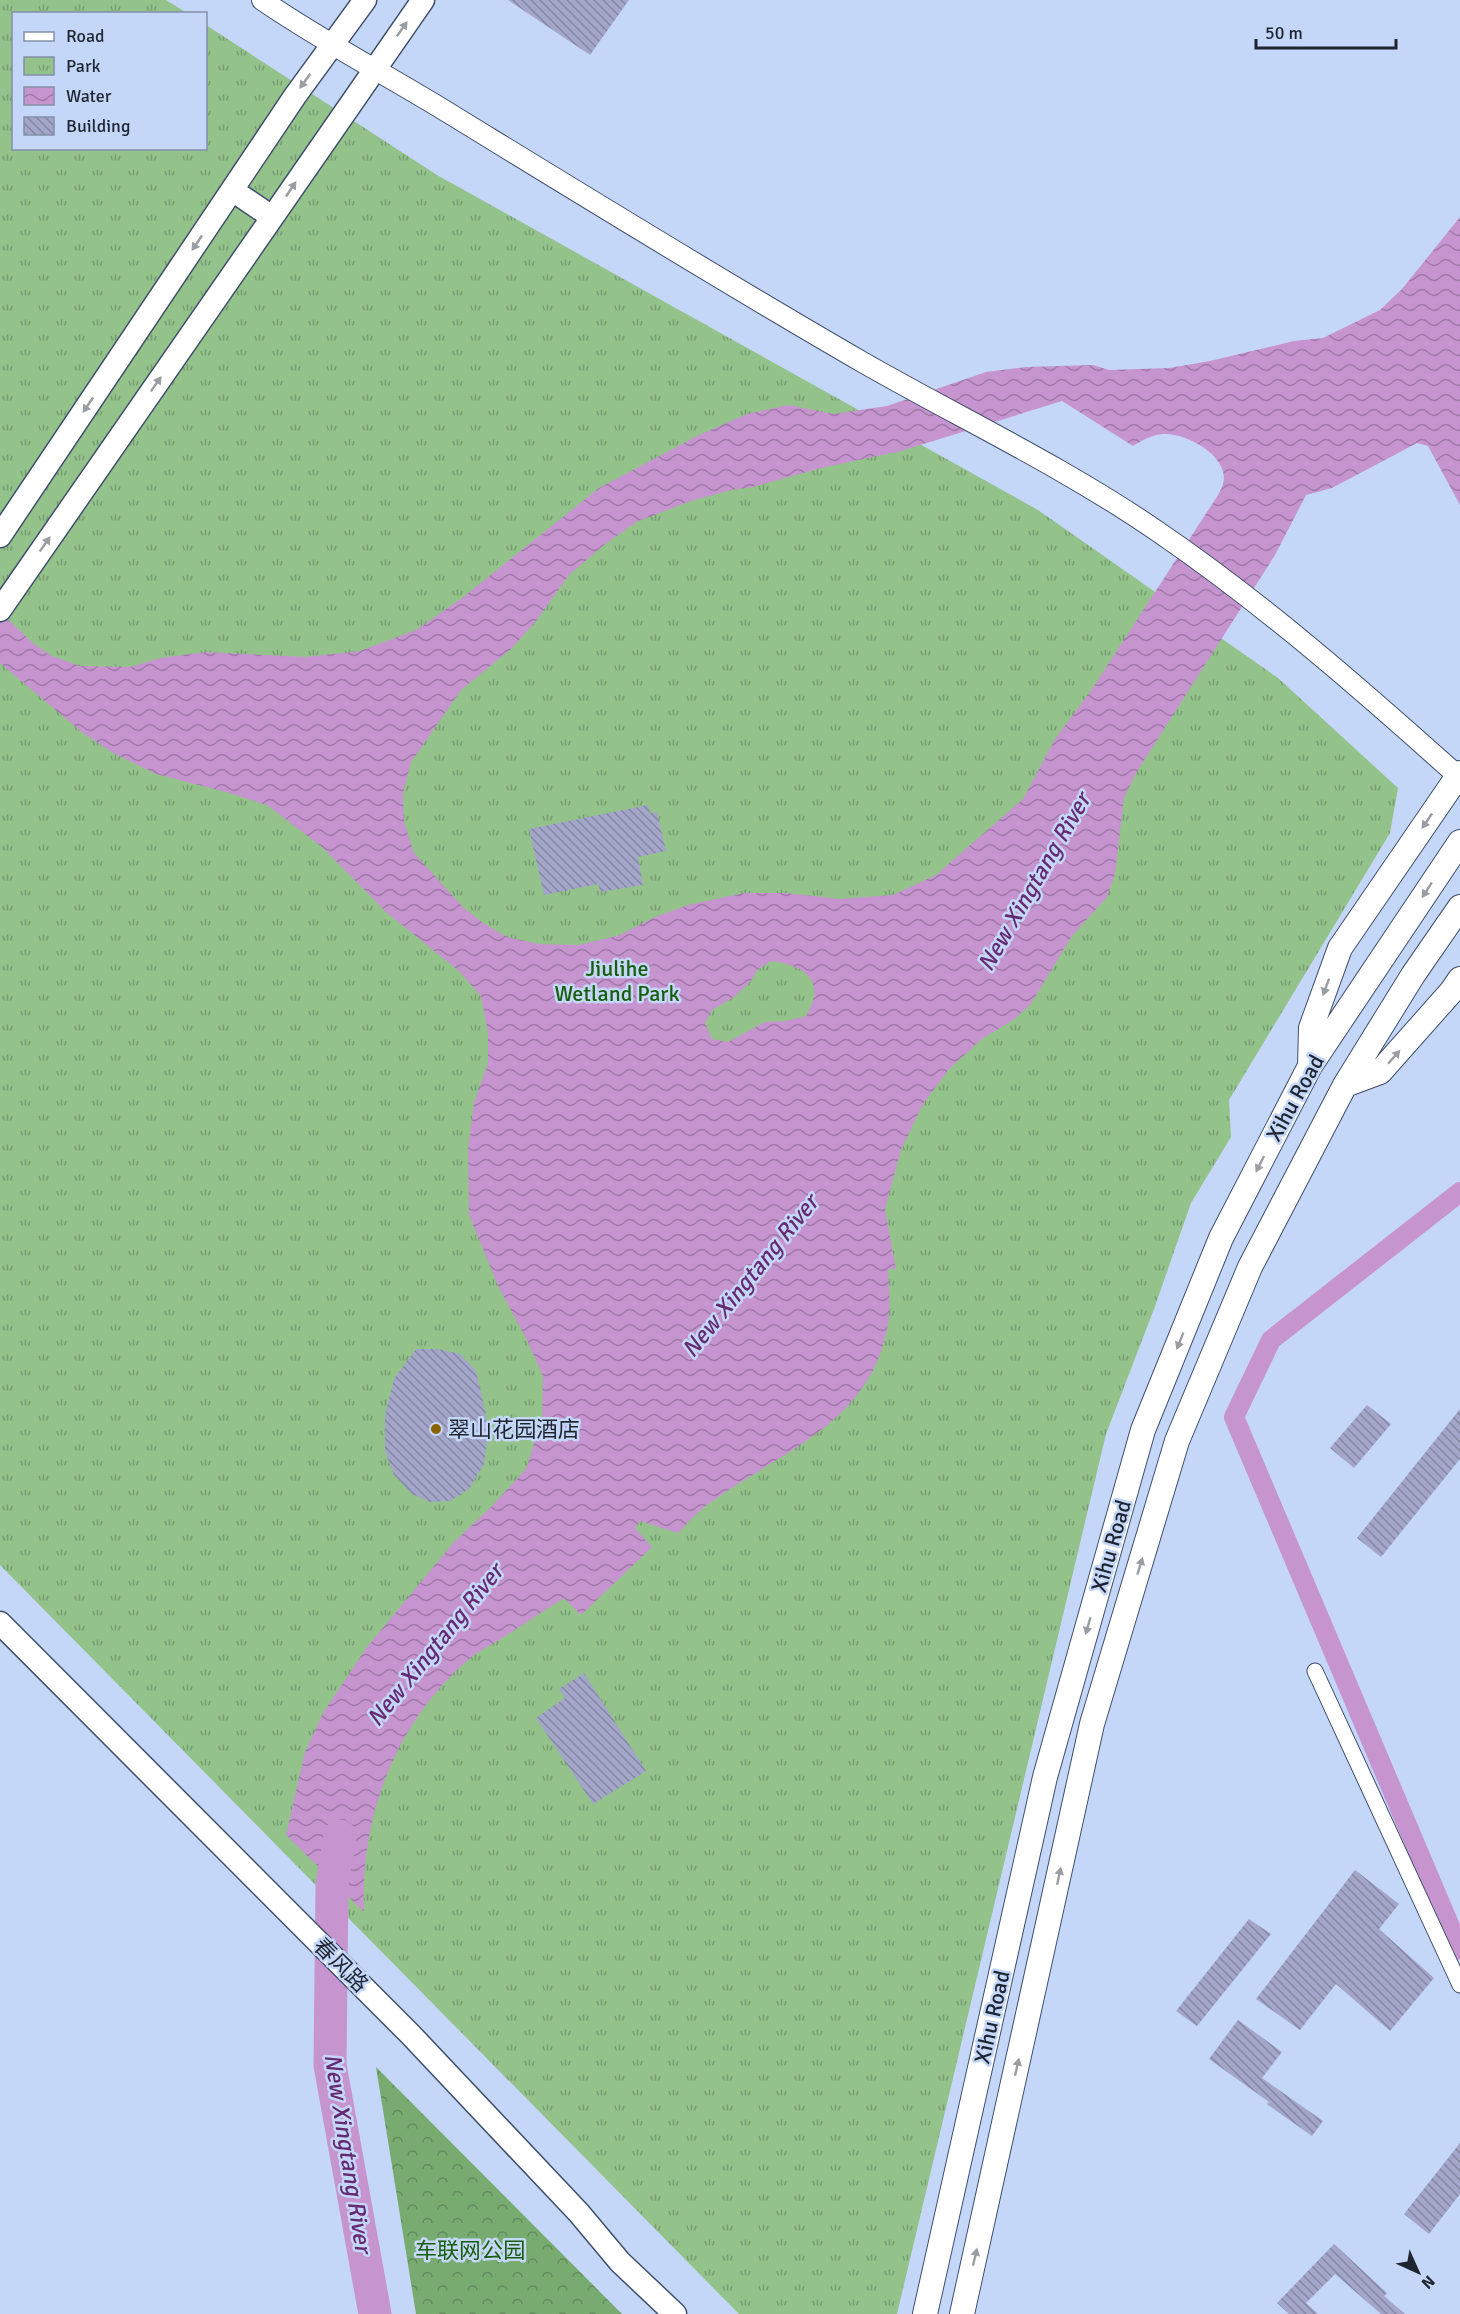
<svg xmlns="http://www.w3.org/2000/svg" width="1460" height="2314" viewBox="0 0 1460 2314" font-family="Signika,'Noto Sans SC',sans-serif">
	<defs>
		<pattern id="forest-crowns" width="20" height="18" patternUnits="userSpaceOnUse" patternTransform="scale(1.5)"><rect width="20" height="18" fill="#78ab70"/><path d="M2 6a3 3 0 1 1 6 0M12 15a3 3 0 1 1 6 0" fill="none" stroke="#628b5d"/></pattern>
		<pattern id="park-tufts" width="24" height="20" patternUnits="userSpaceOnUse" patternTransform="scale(1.5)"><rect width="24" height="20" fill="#93c28b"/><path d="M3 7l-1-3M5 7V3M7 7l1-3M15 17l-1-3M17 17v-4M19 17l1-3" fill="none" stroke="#779d72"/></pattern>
		<pattern id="water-waves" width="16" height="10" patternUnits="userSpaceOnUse" patternTransform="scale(1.5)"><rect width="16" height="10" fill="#c694cf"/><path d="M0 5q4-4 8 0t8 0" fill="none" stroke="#a079a9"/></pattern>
		<pattern id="building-back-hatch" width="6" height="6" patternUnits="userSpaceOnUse" patternTransform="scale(1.5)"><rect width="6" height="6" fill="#a3a6c9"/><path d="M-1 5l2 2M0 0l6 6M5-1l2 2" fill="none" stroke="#8487a4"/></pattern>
	</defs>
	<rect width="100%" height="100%" fill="#c4d7f8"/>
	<!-- forest -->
	<path fill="url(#forest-crowns)" d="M376,2067L622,2314H416Z"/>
	<!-- park -->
	<path fill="url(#park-tufts)" d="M0,0H166L187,13L14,14V148H206V25L437,175L1038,510L1278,678L1398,788L1390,833L1229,1100L1231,1137L1191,1203L1154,1309L1106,1434L897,2314H739L0,1565Z"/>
	<!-- water -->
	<path fill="url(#water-waves)" fill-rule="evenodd" d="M1460,217V505L1428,446L1417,443L1332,488L1306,495L1275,555L1136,773L1124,798L1115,874L1107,897L1072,936L1030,1005L1013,1020L983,1038L949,1069L923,1104L901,1150L885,1209L896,1269H888C889,1287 891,1306 888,1324C872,1422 782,1451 711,1502C699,1510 688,1523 678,1533L640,1521L635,1528L652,1547L581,1615L564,1598C542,1612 521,1626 499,1640C489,1646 477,1652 468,1660C395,1723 360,1817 364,1912L286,1835L305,1752L323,1713L367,1647L454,1542L491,1507L526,1469L542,1419L543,1376L526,1338L499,1288L469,1215L468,1149L474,1103L488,1063V1033L481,996L459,971L386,912L322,847L267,805L226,792L156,774L113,753L83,733L0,663V612L34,644L52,656L80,666L130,667L161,658L205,652L305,657L360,651L416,630L462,598L599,488L699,435L747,414L789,405L833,414L887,406L986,372L1026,367L1093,365L1109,370L1169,368L1210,361L1294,341L1323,338L1380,310L1402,289ZM1062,401L1133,446C1143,440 1151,435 1163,434C1186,432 1231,457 1223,484C1220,494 1212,504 1207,512L1092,689L1055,739L1023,799L936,875L893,895L840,899L786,893H744L688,905L655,917L620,935L579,945L539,944L507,937L483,923L463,907L414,853L404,822L403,793L411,762L461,690L511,649L536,621L569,575L604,545L636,522L691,501L731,490L753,487L821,468L901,451ZM771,961C806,966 827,981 806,1016L786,1021L765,1022L728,1042L712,1039L705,1023L712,1010L734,997L751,981L757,970Z"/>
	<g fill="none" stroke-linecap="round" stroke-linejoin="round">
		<!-- canal -->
		<path stroke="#c694cf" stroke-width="20" d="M1460,1192L1271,1340L1234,1417L1460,1950"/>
		<!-- river -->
		<path stroke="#c694cf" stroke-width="33" d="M340,1836L332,1885L330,2065L375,2314"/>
	</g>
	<!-- building -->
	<path fill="url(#building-back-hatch)" d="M508,0H629L590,55Z
		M648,805L650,813L657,812L666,851L638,857L643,885L600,892L598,884L544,895L529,829Z
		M416,1349H437L460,1354L476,1371L486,1414L487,1442L484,1464L469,1489L450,1501L430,1502L412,1494L394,1475L385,1451V1415L394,1379Z
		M1367,1405L1391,1424L1354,1468L1330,1448Z
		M1460,1409V1459L1381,1557L1357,1538Z
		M584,1673L646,1771L593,1804L536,1718L565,1698L559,1689Z
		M1355,1870L1399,1904L1379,1929L1434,1978L1390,2031L1336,1984L1300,2030L1256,1999Z
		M1249,1919L1271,1934L1197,2026L1176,2011Z
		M1238,2020L1282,2052L1262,2078L1323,2121L1312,2136L1267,2104L1269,2102L1209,2059Z
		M1460,2143V2194L1429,2234L1404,2214Z
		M1334,2244L1387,2293L1384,2296L1405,2314H1381L1335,2274L1306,2303L1318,2314H1289L1277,2303Z"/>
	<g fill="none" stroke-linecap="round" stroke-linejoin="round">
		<defs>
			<path id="minor" d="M1315,1671L1460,1985"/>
			<path id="tertiary" d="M262,0C323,42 389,76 452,115C589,199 725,283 864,363C962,419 1064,467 1157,531C1264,604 1362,690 1458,776"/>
			<path id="secondary" d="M232,190L272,217
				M0,536L295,96L365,0
				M0,610L423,0
				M0,1623L410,2034L579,2213L620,2262L675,2314"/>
			<path id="primary" d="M1310,1066L1311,1028L1340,948L1460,773
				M1345,1085L1380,1072L1451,992L1460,979
				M925,2314L1045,1777L1143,1430L1221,1238L1310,1066L1460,842
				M962,2314L1092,1724L1177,1441L1250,1267L1345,1085L1413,975L1460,907"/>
		</defs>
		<!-- minor casing -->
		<use href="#minor" stroke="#3f4f6b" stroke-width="17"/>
		<!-- tertiary casing -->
		<use href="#tertiary" stroke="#3f4f6b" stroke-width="22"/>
		<!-- secondary casing -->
		<use href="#secondary" stroke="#3f4f6b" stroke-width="25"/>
		<!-- primary casing -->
		<use href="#primary" stroke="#3f4f6b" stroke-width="26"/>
		<!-- minor -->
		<use href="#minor" stroke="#fff" stroke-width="15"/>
		<!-- tertiary -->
		<use href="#tertiary" stroke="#fff" stroke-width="20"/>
		<!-- secondary -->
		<use href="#secondary" stroke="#fff" stroke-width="22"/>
		<!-- primary -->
		<use href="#primary" stroke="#fff" stroke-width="24"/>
	</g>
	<!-- one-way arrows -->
	<defs><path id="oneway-solid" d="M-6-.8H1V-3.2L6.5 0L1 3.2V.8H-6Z" transform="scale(1.5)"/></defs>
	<g fill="#9a9da2">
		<use href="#oneway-solid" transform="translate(402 29) rotate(-55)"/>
		<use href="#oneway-solid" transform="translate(305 81) rotate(126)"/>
		<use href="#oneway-solid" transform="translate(291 189) rotate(-56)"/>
		<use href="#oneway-solid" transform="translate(197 243) rotate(124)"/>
		<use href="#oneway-solid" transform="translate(156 384) rotate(-55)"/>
		<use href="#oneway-solid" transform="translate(88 405) rotate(124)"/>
		<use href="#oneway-solid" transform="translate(45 544) rotate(-55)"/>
		<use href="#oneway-solid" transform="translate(1427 821) rotate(124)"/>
		<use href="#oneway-solid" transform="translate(1427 890) rotate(123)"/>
		<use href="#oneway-solid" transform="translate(1326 987) rotate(110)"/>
		<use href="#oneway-solid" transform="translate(1394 1057) rotate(-49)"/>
		<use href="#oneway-solid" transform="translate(1260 1164) rotate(117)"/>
		<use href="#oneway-solid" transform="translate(1180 1341) rotate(112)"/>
		<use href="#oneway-solid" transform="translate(1140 1566) rotate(-73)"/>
		<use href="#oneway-solid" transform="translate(1088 1626) rotate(106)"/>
		<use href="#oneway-solid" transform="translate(1059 1876) rotate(-78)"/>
		<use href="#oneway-solid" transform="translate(1017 2067) rotate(-77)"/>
		<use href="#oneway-solid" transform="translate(975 2257) rotate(-77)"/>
	</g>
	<!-- markers -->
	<circle fill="#8a6302" stroke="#c4d7f8" stroke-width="2" cx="436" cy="1429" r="6"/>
	<g text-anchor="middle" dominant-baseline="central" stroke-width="5" stroke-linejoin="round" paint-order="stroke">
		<!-- park labels -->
		<g font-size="22" fill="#175d0a" stroke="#c4d7f8">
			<text x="617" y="968">Jiulihe<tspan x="617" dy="25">Wetland Park</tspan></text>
			<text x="470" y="2250">车联网公园</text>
		</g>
		<!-- street labels -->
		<g font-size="22" fill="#1e2531" stroke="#c4d7f8">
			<text transform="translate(1295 1098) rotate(-61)">Xihu Road</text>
			<text transform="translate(1111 1546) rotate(-74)">Xihu Road</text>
			<text transform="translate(341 1965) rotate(45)">春风路</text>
			<text transform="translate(992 2017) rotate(-77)">Xihu Road</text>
		</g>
		<!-- poi labels -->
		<g font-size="22" fill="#1e2531" stroke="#c4d7f8" text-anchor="start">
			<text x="448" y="1429">翠山花园酒店</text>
		</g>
		<!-- water labels -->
		<g font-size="24" font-style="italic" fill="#662a72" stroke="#c4d7f8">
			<text transform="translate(1034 882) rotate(-60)">New Xingtang River</text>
			<text transform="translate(750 1276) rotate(-51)">New Xingtang River</text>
			<text transform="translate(435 1645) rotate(-51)">New Xingtang River</text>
			<text transform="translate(348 2153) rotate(81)">New Xingtang River</text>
		</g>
	</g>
	<!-- legend -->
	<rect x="12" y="12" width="195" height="138" fill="#c4d7f8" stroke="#8290a8" stroke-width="1.5"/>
	<rect x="24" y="32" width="30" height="9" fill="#ffffff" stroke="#8290a8" stroke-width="1.5"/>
	<text x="66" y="42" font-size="18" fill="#1e2531">Road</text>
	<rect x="24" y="57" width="30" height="18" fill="url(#park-tufts)" stroke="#8290a8" stroke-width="1.5"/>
	<text x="66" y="72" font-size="18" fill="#1e2531">Park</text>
	<rect x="24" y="87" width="30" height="18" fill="url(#water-waves)" stroke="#8290a8" stroke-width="1.5"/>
	<text x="66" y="102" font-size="18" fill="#1e2531">Water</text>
	<rect x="24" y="117" width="30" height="18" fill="url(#building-back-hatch)" stroke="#8290a8" stroke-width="1.5"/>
	<text x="66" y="132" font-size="18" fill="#1e2531">Building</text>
	<!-- north arrow -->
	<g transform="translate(1418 2272) rotate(135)" stroke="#c4d7f8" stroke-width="4.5" paint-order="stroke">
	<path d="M0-4.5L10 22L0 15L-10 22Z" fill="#1e2531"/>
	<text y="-9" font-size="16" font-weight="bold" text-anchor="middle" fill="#1e2531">N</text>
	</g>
	<!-- scale -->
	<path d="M1256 39v9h140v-9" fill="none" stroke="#1e2531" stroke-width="3"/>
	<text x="1265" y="39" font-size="18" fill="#1e2531" stroke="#c4d7f8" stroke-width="4.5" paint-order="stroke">50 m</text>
</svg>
